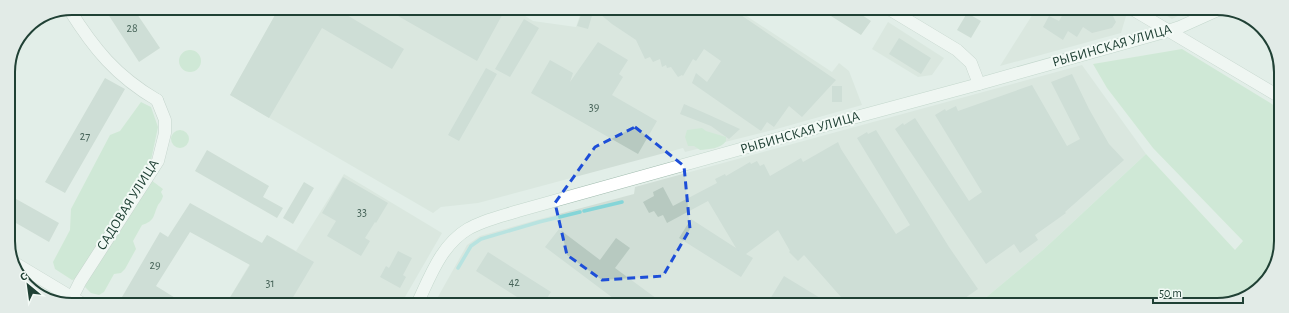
<svg xmlns="http://www.w3.org/2000/svg" width="1289" height="313" viewBox="0 0 1289 313" font-family="'Alegreya Sans',sans-serif">
	<rect width="100%" height="100%" fill="#e2eee8"/>
	<!-- built -->
	<path fill="#d0ded6" d="M279,8H513L533,21L576,27L582,9H736L832,72L839,63L849,71L862,105L773,130L685,152L683,148L478,203L441,207L433,213L230,95Z
		M1036,9H1118L1126,16L1121,33L1000,66Z
		M1156,9H1191L1172,19Z
		M888,22L944,58L932,75L918,77L872,49Z
		M1082,65L1146,154L1043,250L977,305L434,304L467,245L480,236L540,219L634,194L635,187Z
		M344,174L442,233L401,304H226L267,235L296,251Z"/>
	<!-- green -->
	<path fill="#b9e1c0" d="M1182,49L1280,109V254L1259,289L1221,305H977L1043,250L1146,154L1235,250L1243,241L1153,148L1107,88L1093,64Z
		M179 61a11 11 0 1 1 22 0a11 11 0 1 1-22 0Z
		M141,102L151,107L158,127L151,160L76,279L72,280L55,269L53,262L70,230L71,209L110,135L120,131Z
		M702,128L706,131L726,137V141C720,149 710,149 700,150L694,146H688L685,137L687,130Z
		M171 139a9 9 0 1 1 18 0a9 9 0 1 1-18 0Z
		M151,180L163,189L161,192L163,196C162,200 160,202 158,205C153,216 155,221 142,225L133,241L136,249L125,269L121,273L114,274L104,292L99,295L91,293L85,287L87,279Z"/>
	<g fill="none" stroke-linecap="round" stroke-linejoin="round">
		<!-- stream -->
		<path stroke="#85d5d8" stroke-width="3.5" d="M584,211L622,202
			M458,268L471,246L481,239L539,222L580,212"/>
	</g>
	<!-- building -->
	<path fill="#b7c9c0" d="M104,8H133L160,48L139,62Z
		M279,8H335L404,49L392,69L322,28L269,118L230,95Z
		M384,8H506L477,61Z
		M583,9H608L617,16L623,9H732L836,80L802,117L789,106L774,127L767,122L761,131L692,83L696,73L707,82L721,61L704,49L696,61L693,59L683,76L682,75L678,77L671,67L667,68L666,65L662,67L660,59L653,62L650,57L645,59L636,40L612,24L594,9L588,29L577,26Z
		M820,9H853L871,21L861,35Z
		M1066,9H1101L1113,16L1116,22L1112,28L1092,33L1083,27L1077,37L1068,31L1063,40L1043,27L1049,16L1059,21Z
		M967,13L981,21L971,38L957,30Z
		M524,19L539,28L510,77L495,69Z
		M899,38L931,58L921,74L889,54Z
		M598,42L628,60L619,74L623,77L612,95L657,121L638,154L531,93L550,60L573,73L570,82Z
		M486,68L497,74L459,141L448,135Z
		M1072,74L1089,109L1109,144L1124,160L1065,212L1066,213L1035,235L1038,240L1020,253L1014,244L986,264L895,129L903,123L904,125L915,118L969,201L982,192L935,115L945,109L946,111L956,106L958,111L1032,85L1067,146L1080,139L1051,82Z
		M105,78L125,89L65,193L45,182Z
		M832,86H842V102H832Z
		M684,104L707,114L740,129L729,139L711,126L680,114Z
		M876,130L949,247L978,289L955,305H848L804,255L798,261L789,252L790,251L778,230L746,254L753,258L741,277L679,238L691,219L736,248L708,201L667,223L663,215L658,217L654,211L649,213L643,202L654,196L653,192L663,187L673,206L717,183L715,179L725,174L726,176L750,162L751,164L757,161L760,166L764,164L770,176L801,158L803,162L838,142L841,149L896,234L910,225L857,138L867,132L868,134Z
		M207,150L269,186L263,197L283,208L277,218L195,171Z
		M343,177L388,203L376,223L375,222L365,238L370,241L361,256L327,236L336,221L322,213Z
		M304,182L314,188L293,224L283,218Z
		M9,195L59,223L49,242L9,219Z
		M190,203L262,243L267,235L314,262L289,304H226L250,265L190,232L156,286L185,304H133L122,297L160,232L168,237Z
		M559,229L600,260L616,238L630,248L615,268L664,304H621L545,247Z
		M398,251L412,258L403,275L406,277L400,288L380,277L386,266L389,268Z
		M488,252L551,292L543,304H528L476,271Z
		M784,276L830,304H767Z"/>
	<g fill="none" stroke-linecap="round" stroke-linejoin="round">
		<defs>
			<path id="minor" d="M889,9L957,50L971,63L979,84
				M1132,9L1280,97
				M68,304L76,290L80,282L158,161L165,133V120L157,100"/>
			<path id="tertiary" d="M69,9C94,49 116,76 157,100
				M13,262L83,304"/>
			<path id="secondary" d="M417,304C430,277 441,245 468,229C483,220 502,216 518,211L834,123L979,84L1168,31L1180,27L1220,9"/>
		</defs>
		<!-- minor casing -->
		<use href="#minor" stroke="#a4b7af" stroke-width="13"/>
		<!-- tertiary casing -->
		<use href="#tertiary" stroke="#a4b7af" stroke-width="13"/>
		<!-- secondary casing -->
		<use href="#secondary" stroke="#a0bbae" stroke-width="13"/>
		<!-- minor -->
		<use href="#minor" stroke="#fff" stroke-width="12"/>
		<!-- tertiary -->
		<use href="#tertiary" stroke="#fff" stroke-width="12"/>
		<!-- secondary -->
		<use href="#secondary" stroke="#fff" stroke-width="12"/>
	</g>
	<!-- marked area -->
	<path d="M0 0H1289V313H0ZM635,127L684,166L690,229L663,276L602,280L567,255L555,203L595,147Z" fill="#e2eee8" fill-opacity=".55" fill-rule="evenodd"/>
	<path fill="none" stroke="#1d4ed8" stroke-width="3" stroke-dasharray="8 5" stroke-linejoin="round" d="M635,127L684,166L690,229L663,276L602,280L567,255L555,203L595,147Z"/>
	<g text-anchor="middle" dominant-baseline="central" stroke-width="4" stroke-linejoin="round" paint-order="stroke">
		<!-- number labels -->
		<g font-size="12" fill="#466358">
			<text x="132" y="28">28</text>
			<text x="594" y="107">39</text>
			<text x="85" y="136">27</text>
			<text x="362" y="212">33</text>
			<text x="155" y="265">29</text>
			<text x="514" y="282">42</text>
			<text x="270" y="283">31</text>
		</g>
		<!-- street labels -->
		<g font-size="14" fill="#204135" stroke="#f3faf6">
			<text transform="translate(1112 46) rotate(-16)">РЫБИНСКАЯ УЛИЦА</text>
			<text transform="translate(800 133) rotate(-16)">РЫБИНСКАЯ УЛИЦА</text>
			<text transform="translate(128 205) rotate(-58)">САДОВАЯ УЛИЦА</text>
		</g>
	</g>
	<!-- crop -->
	<path d="M0 0H1289V313H0ZM72 15H1217A57 57 0 0 1 1274 72V241A57 57 0 0 1 1217 298H72A57 57 0 0 1 15 241V72A57 57 0 0 1 72 15Z" fill="#e2ebe7" fill-rule="evenodd"/>
	<path fill="none" stroke="#204135" stroke-width="2" d="M72 15H1217A57 57 0 0 1 1274 72V241A57 57 0 0 1 1217 298H72A57 57 0 0 1 15 241V72A57 57 0 0 1 72 15Z"/>
	<!-- north arrow -->
	<g transform="translate(28 285) rotate(331)" stroke="#f3faf6" stroke-width="3" paint-order="stroke">
	<path d="M0-3L7 15L0 10L-7 15Z" fill="#204135"/>
	<text y="-6" font-size="11" font-weight="bold" text-anchor="middle" fill="#204135">С</text>
	</g>
	<!-- scale -->
	<path d="M1153 297v6h90v-6" fill="none" stroke="#204135" stroke-width="2"/>
	<text x="1159" y="297" font-size="12" fill="#204135" stroke="#f3faf6" stroke-width="3" paint-order="stroke">50 m</text>
</svg>
